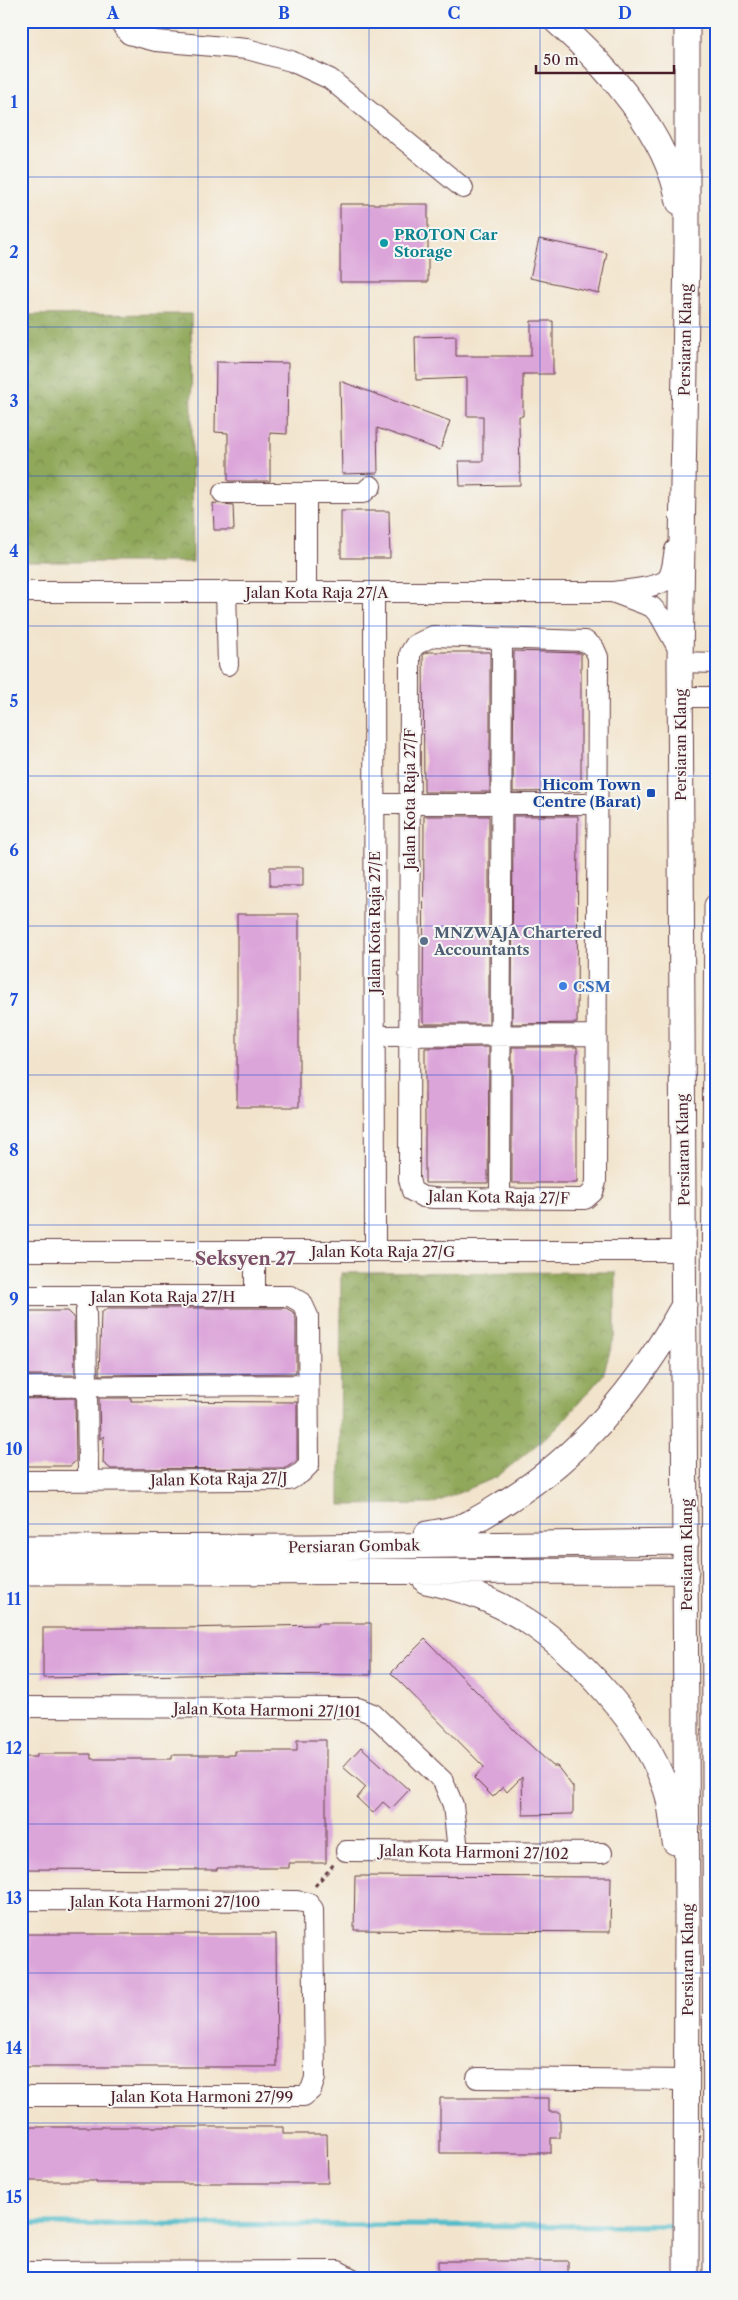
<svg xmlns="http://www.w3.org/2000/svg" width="738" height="2300" viewBox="0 0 738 2300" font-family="'Libre Caslon Text',serif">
	<defs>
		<pattern id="forest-crowns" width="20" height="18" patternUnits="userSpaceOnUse" patternTransform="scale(1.25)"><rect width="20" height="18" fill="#90a85a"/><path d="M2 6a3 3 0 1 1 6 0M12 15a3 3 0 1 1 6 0" fill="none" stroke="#78884b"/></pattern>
	</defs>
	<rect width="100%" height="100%" fill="#f6f6f2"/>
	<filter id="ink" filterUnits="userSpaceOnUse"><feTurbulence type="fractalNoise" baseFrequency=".02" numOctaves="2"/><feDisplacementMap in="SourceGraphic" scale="10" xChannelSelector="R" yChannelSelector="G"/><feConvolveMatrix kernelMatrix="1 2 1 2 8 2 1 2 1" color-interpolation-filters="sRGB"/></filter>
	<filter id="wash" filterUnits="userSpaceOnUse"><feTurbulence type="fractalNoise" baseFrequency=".0096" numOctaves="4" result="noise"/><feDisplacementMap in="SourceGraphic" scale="20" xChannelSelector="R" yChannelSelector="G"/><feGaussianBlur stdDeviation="1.12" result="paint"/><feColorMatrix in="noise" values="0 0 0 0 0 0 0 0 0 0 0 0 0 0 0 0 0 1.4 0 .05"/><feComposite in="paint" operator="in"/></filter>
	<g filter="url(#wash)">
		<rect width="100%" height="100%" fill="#f2e4cc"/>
		<!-- forest -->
		<path fill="url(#forest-crowns)" stroke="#6d6442" d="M191,314L193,562H21V315Z
			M615,1272V1334L603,1375L557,1428L497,1477L432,1504L340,1505L341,1273Z"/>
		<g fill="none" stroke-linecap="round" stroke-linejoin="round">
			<!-- stream -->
			<path stroke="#4fbbc9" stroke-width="5.5" d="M21,2224L676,2226"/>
		</g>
		<g id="blocks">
			<!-- building -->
			<path fill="#dca5d9" d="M340,204H428V282H340Z
				M539,239L607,253L599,293L530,278Z
				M531,321H553V374H523V416H519L520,485L460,486L459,461H483V416H467V378L416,380L415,337L456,336V356H531Z
				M216,362L288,363L287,434L270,433V481H228V433L215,432Z
				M340,381L450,421L440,450L377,428L378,473L342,474Z
				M213,503L233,505L234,530H214Z
				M341,511H389L390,558H341Z
				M514,651L581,653V791L513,792Z
				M428,652H490V792H424L423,654Z
				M424,816H489V1024H425L423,1021Z
				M513,816H578L577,1023L512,1024Z
				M270,867H303V886H270Z
				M237,914H299V1107H237Z
				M489,1047L488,1183H425V1048Z
				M512,1047H577V1183H512Z
				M108,1308H286L293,1312L296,1319V1373L99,1375L101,1313Z
				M21,1311H68L74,1317L75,1375H21Z
				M75,1398L76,1461L70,1466H21V1399Z
				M99,1398H131V1401L297,1402V1460L286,1468L111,1469L103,1463L104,1436L100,1439Z
				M317,1623H371V1675L234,1674L43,1678V1628H184L317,1625Z
				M425,1639L518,1734L553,1766H557L573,1787V1814L523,1815L522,1777L507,1792L503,1787L493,1797L474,1778L484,1767L391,1673Z
				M297,1740H326V1863H289V1868H217V1870L21,1869V1757H37V1754H91V1759H172V1755H235V1751H297Z
				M361,1747L409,1790L391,1809L383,1802L373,1813L357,1798L366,1787L343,1767Z
				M355,1876L611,1877L610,1932L354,1930Z
				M24,1934H276L277,2067H25Z
				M440,2098H549V2112H560V2138H551V2153H440Z
				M23,2127H283V2134H327L328,2183H96V2181H23Z
				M438,2261H568V2279H438Z"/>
		</g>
	</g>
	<g filter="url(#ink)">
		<use href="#blocks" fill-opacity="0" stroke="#633d43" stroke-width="1"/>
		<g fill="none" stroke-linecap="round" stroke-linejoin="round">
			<defs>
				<path id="minor" d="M119,21L129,34L156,41L247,49L291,61L330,79L463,188
					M223,493H363L371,486
					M306,495V592
					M226,591L228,665
					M21,592H612C626,590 656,588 666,580C673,574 673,558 675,550
					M374,592L375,1251
					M612,592L652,607L660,616L680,652
					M433,636L585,641L594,648L598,657L596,1182L593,1192L585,1199L434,1198L423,1197L412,1191L409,1179L410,653L415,645Z
					M680,662L717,663
					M680,697H717
					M374,804H598
					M375,1036L596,1035
					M500,1197L502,639
					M21,1251H684
					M255,1251V1296
					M21,1296H290L302,1303L308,1316L309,1465L301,1473L289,1480L21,1481
					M86,1311L88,1469
					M21,1387L308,1385
					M21,1707L358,1708L373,1714L443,1781L453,1805L458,1851
					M346,1851L602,1853
					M21,1900L297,1901L308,1903L313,1909L315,2078L311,2090L304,2096H21
					M477,2078L687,2080
					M21,2272L338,2271L353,2279"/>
				<path id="major" d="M556,21C607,66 667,134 679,202
					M427,1534C436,1532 447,1531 457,1528C474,1523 491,1511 507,1501C584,1453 640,1384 684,1305
					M21,1548L312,1547L686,1542
					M21,1572L686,1571
					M426,1581C505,1597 555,1633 607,1693C631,1721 654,1753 666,1789C672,1805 672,1825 675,1842
					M686,2279L687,1911L680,662L687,249V21
					M716,2279L714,1299L717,906"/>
			</defs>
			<!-- minor casing -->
			<use href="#minor" stroke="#633d43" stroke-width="22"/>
			<!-- major casing -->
			<use href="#major" stroke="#633d43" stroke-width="27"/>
			<!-- path -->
			<path stroke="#633d43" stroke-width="3" stroke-dasharray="4 4" stroke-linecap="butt" d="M315,1886L334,1864"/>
			<!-- minor -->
			<use href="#minor" stroke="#fff" stroke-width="20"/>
			<!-- major -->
			<use href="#major" stroke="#fff" stroke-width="25"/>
		</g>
	</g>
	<!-- grid -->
	<path fill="none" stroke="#1d4ed8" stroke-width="1" stroke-opacity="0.55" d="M198,21V2279M369,21V2279M540,21V2279M21,177H717M21,327H717M21,476H717M21,626H717M21,776H717M21,926H717M21,1075H717M21,1225H717M21,1374H717M21,1524H717M21,1674H717M21,1824H717M21,1973H717M21,2123H717"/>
	<!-- markers -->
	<circle fill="#0f9aa8" stroke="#f6f6f2" stroke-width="2" cx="384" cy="243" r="5"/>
	<rect fill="#1a4fb4" stroke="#f6f6f2" stroke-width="2" x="646" y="788" width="10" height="10" rx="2.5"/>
	<circle fill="#5c6f8a" stroke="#f6f6f2" stroke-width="2" cx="424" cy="941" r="5"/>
	<circle fill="#3f7fe0" stroke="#f6f6f2" stroke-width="2" cx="563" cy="986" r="5"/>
	<g text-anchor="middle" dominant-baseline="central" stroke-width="4" stroke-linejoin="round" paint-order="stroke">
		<!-- culture labels -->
		<g font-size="15" font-weight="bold" fill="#0d838f" stroke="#f6f6f2" text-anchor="start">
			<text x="394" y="234">PROTON Car<tspan x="394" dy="17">Storage</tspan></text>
		</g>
		<!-- street labels -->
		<g font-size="15" fill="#4a1f2b" stroke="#f6f6f2">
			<text transform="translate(685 340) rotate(-89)">Persiaran Klang</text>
			<text x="317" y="592">Jalan Kota Raja 27/A</text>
			<text transform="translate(680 745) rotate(-90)">Persiaran Klang</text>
			<text transform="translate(409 799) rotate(-90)">Jalan Kota Raja 27/F</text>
			<text transform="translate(374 922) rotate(-90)">Jalan Kota Raja 27/E</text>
			<text transform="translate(683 1150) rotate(-91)">Persiaran Klang</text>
			<text transform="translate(499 1197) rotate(1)">Jalan Kota Raja 27/F</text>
			<text x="383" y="1251">Jalan Kota Raja 27/G</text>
			<text x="163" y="1296">Jalan Kota Raja 27/H</text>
			<text transform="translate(219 1479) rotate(-1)">Jalan Kota Raja 27/J</text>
			<text transform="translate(354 1546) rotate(-1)">Persiaran Gombak</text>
			<text transform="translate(686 1555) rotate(-90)">Persiaran Klang</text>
			<text transform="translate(267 1710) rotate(1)">Jalan Kota Harmoni 27/101</text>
			<text transform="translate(474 1852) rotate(1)">Jalan Kota Harmoni 27/102</text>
			<text x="165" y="1901">Jalan Kota Harmoni 27/100</text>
			<text transform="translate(687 1960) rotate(-90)">Persiaran Klang</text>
			<text x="202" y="2096">Jalan Kota Harmoni 27/99</text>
		</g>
		<!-- transit labels -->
		<g font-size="15" font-weight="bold" fill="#164399" stroke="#f6f6f2" text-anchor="end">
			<text x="641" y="784">Hicom Town<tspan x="641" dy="17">Centre (Barat)</tspan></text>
		</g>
		<!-- service labels -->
		<g font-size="15" font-weight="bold" fill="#4e5e75" stroke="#f6f6f2" text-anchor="start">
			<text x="434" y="932">MNZWAJA Chartered<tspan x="434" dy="17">Accountants</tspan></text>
		</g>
		<!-- shop labels -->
		<g font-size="15" font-weight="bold" fill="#366cbe" stroke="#f6f6f2" text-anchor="start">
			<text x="573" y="986">CSM</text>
		</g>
		<!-- quarter labels -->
		<g font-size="18" font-weight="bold" fill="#7d4e68" stroke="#f6f6f2">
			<text x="245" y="1259">Seksyen 27</text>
		</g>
	</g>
	<!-- margin -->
	<rect width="738" height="2300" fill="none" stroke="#f6f6f2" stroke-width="55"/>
	<!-- scale -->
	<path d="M536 65v8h138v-8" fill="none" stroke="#4a1f2b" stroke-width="2.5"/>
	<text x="543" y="65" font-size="15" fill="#4a1f2b" stroke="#f6f6f2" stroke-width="4" paint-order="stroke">50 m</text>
	<rect x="28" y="28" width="682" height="2244" fill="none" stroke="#1d4ed8" stroke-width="2"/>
	<g font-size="16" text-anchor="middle" font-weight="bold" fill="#1d4ed8">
		<text x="113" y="19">A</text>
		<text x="284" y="19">B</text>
		<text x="454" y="19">C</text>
		<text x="625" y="19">D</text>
		<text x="14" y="108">1</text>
		<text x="14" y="258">2</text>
		<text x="14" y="407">3</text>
		<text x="14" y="557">4</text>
		<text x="14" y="707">5</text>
		<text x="14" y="856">6</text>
		<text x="14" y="1006">7</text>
		<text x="14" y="1156">8</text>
		<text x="14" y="1305">9</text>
		<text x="14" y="1455">10</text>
		<text x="14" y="1605">11</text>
		<text x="14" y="1754">12</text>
		<text x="14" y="1904">13</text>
		<text x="14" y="2054">14</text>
		<text x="14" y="2203">15</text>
	</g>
</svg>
